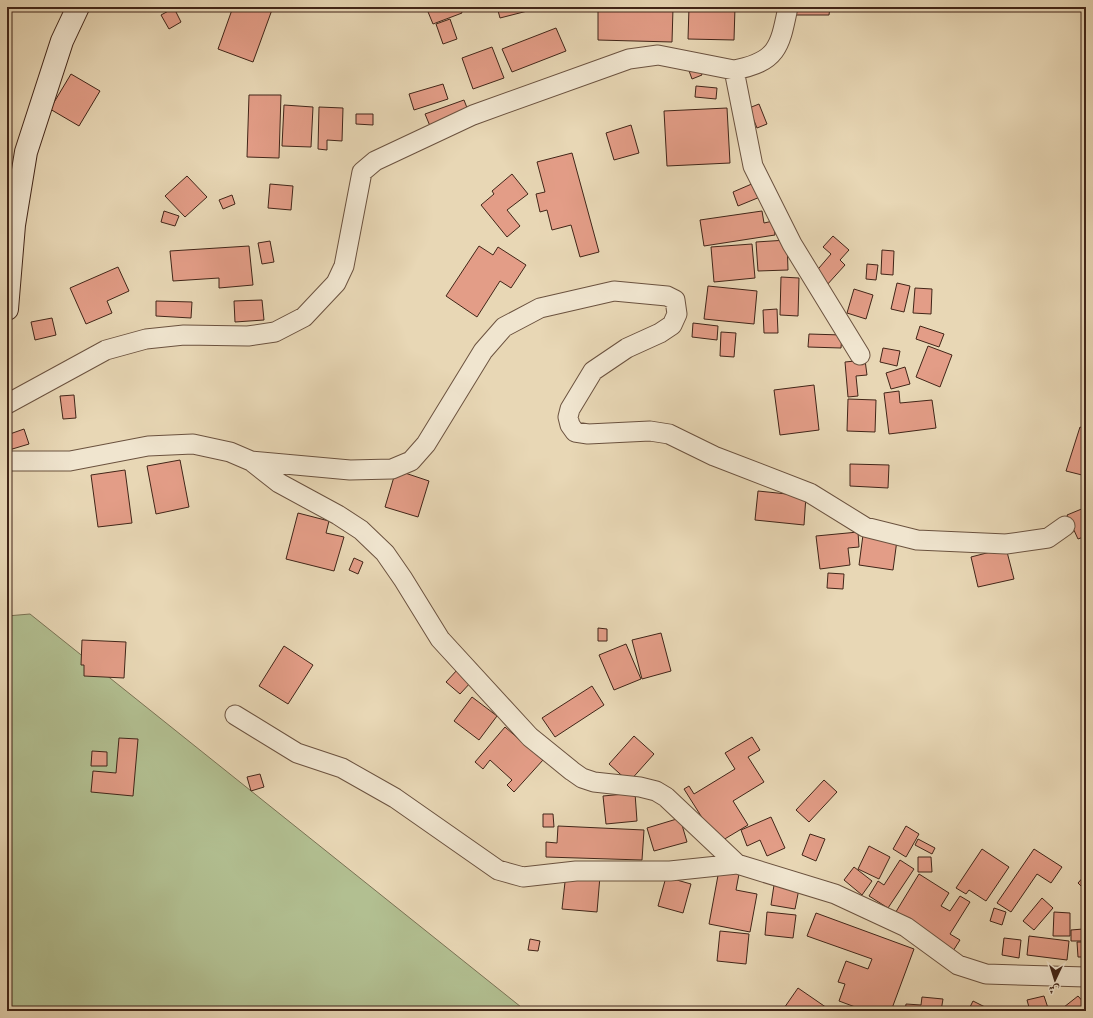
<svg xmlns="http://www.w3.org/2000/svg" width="1093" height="1018" viewBox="0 0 1093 1018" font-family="'Old Standard TT',Amiri,serif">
	<rect width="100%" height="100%" fill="#e8d7b5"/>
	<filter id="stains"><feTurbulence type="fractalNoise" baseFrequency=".005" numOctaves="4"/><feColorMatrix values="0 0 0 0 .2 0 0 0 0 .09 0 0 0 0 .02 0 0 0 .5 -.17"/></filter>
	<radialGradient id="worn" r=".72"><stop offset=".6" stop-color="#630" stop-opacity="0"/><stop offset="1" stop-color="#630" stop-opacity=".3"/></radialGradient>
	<!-- green -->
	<path fill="#b2bf91" stroke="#7a7254" d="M30,614L526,1011H7V616Z"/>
	<!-- building -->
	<path fill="#e39d87" stroke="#412518" d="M233,7H273L253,62L218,49Z
		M426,7H460L462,13L433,24Z
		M497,7H543L500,18Z
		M598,7L673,8L672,42L598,40Z
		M689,7H735L734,40L688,39Z
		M796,7H830L829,15H796Z
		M174,8L181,22L169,29L161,15Z
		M450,19L457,39L443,44L436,24Z
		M556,28L566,51L512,72L502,49Z
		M492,47L504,78L473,89L462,58Z
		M698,65L702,75L692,79L688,68Z
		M71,74L100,91L79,126L50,109Z
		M443,84L448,99L414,110L409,94Z
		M696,86L717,88L716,99L695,97Z
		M249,95H281L279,158L247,157Z
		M464,100L469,113L430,126L425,114Z
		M759,104L767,124L757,128L749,108Z
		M284,105L313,107L311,147L282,146Z
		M319,107L343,108L342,141L327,140V150L318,149Z
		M727,108L730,163L667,166L664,111Z
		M356,114H373V125L356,124Z
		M631,125L639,153L614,160L606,133Z
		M572,153L599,252L580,257L571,225L552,230L547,210L540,212L536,194L545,192L537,162Z
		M512,174L528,194L507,210L520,226L507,237L481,205L494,194L492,191Z
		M187,176L207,197L185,217L165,196Z
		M754,183L760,197L738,206L733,192Z
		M270,184L293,186L291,210L268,208Z
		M232,195L235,204L223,209L219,200Z
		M164,211L179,216L175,226L161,222Z
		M762,211L764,223L773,221L775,235L704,246L700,220Z
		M833,236L849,250L840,260L845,265L826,286L813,275L831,254L823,247Z
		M787,240L788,270L758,271L756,242Z
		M270,241L274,262L262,264L258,243Z
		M752,244L755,278L714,282L711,247Z
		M249,246L253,285L219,288V278L173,281L170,251Z
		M479,246L493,255L498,247L526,265L511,288L500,281L477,317L446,296Z
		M882,250L894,251L893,275L881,274Z
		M867,264L878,265L876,280L866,279Z
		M118,267L129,291L107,301L112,313L86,324L70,288Z
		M781,277L799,278L798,316L780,315Z
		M897,283L910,286L904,312L891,309Z
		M708,286L757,291L754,324L704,319Z
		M915,288L932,289L931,314L913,313Z
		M854,289L873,295L866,319L847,313Z
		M262,300L264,320L235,322L234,301Z
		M156,301L192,302L191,318L156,316Z
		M777,309L778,333H764L763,310Z
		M52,318L56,335L35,340L31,322Z
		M693,323L718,326L717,340L692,337Z
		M920,326L944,334L939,347L916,339Z
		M721,332L736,333L734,357L720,356Z
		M809,334L842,335L841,348L808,347Z
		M928,346L952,355L940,387L916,377Z
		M883,348L900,351L897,366L880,362Z
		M865,360L867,375L856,376L858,396L848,397L845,362Z
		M905,367L910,384L891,389L886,373Z
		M814,385L819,430L780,435L774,390Z
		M899,391L900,403L932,400L936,428L889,434L884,393Z
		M74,395L76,418L63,419L60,396Z
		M848,399L876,400L875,432L847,431Z
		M1080,427L1086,429V476L1066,471Z
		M24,429L29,444L9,450L7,435Z
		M180,460L189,507L156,514L147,466Z
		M850,464L889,465L888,488L850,486Z
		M125,470L132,523L98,527L91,475Z
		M396,470L429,481L418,517L385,507Z
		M758,491L806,496L804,525L755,520Z
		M1084,508L1086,536L1078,539L1067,515Z
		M298,513L329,521L326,533L344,537L334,571L286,559Z
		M858,532L859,547L848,548L850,565L820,569L816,536Z
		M863,535L897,540L893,570L859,565Z
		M1006,548L1014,579L978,587L971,557Z
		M354,558L363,562L358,574L349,570Z
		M828,573L844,574L843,589L827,588Z
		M598,628L607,629V641H598Z
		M661,633L671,671L642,679L632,640Z
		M82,640L126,642L124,678L84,676V665H81Z
		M626,644L641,679L614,690L599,655Z
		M284,646L313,665L288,704L259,686Z
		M458,669L472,681L460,694L446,682Z
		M592,686L604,705L555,737L542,718Z
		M472,697L497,716L479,740L454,721Z
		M505,727L543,760L514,792L507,785L512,780L490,760L483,769L475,762Z
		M634,736L654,754L629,782L609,764Z
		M752,737L760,750L748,757L764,782L733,801L748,825L718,843L684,789L689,786L694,794L735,769L725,753Z
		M119,738L138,739L133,796L91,792L93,771L116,773Z
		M92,751L107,752V766H91Z
		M260,774L264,787L251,791L247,777Z
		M824,780L837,792L809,822L796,810Z
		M635,793L637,821L606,824L603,796Z
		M543,814H553L554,827H543Z
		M771,817L785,848L767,856L760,840L747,846L741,830Z
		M680,818L687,842L654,851L647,828Z
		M558,826L644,830L642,860L546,857V842L557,843Z
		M906,826L919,834L906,857L893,849Z
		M810,834L825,839L816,861L802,855Z
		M918,839L935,848L932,854L915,845Z
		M869,846L890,857L879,879L858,869Z
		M982,849L1009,867L986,901L969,890L966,894L956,888Z
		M1034,849L1062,867L1051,883L1037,874L1011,912L997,903Z
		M918,857H931L932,872H918Z
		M900,860L914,869L888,908L869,896L878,881L884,885Z
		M854,867L872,881L862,895L844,880Z
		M719,870L739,874L736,890L757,894L750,932L709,924Z
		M566,873L600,876L597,912L562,909Z
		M919,874L949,893L941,906L950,911L960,896L970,902L950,934L960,940L953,951L894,915Z
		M1086,874V891L1078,883Z
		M666,877L691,884L683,913L658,906Z
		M774,885L799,889L795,909L771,905Z
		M1042,898L1053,908L1034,930L1023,921Z
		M994,908L1006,912L1002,925L990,921Z
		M767,912L796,915L793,938L765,935Z
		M1054,912L1070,913V936H1053Z
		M816,913L914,949L891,1011H866L839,1001L845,984L838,982L846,961L868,969L872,959L807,936Z
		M1083,929L1084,941H1071V930Z
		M720,931L749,934L746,964L717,961Z
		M1029,936L1069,941L1067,960L1027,955Z
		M1004,938L1021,940L1019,958L1002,955Z
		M530,939L540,941L538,951L528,950Z
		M1077,942H1086V957H1078Z
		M798,988L830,1010L829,1011H782Z
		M1044,996L1049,1011H1030L1027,1000Z
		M1078,996L1086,1005V1011H1059Z
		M922,997L943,999L941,1011H905L906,1004L921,1005Z
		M973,1001L987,1008L985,1011H968Z"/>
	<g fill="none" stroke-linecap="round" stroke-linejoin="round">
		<defs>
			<path id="street" d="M734,70L753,166L792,244L860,355
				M7,404L106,350L146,339L184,335L248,336L275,332L304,317L336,283L344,266L362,172L375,161L473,115L629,59L658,55L734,70C778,62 780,46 788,7
				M7,461H70L148,446L193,444L230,452L251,461L279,483L338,515L361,530L385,553L403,579L440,639L530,737L572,771L582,778L594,782L640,787L656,791L666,797L737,864L835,894L906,927L958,965L986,974L1086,977
				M251,461L350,470L392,469L411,461L426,444L483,351L504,327L540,308L614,291L667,296L675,300L677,314L672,325L660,333L627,348L593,371L570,409L568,417L570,425L575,432L588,434L650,431L669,434L714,456L810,493L865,527L917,540L1006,544L1048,538L1065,526
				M235,715L297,753L342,768L395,798L498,870L523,877L576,871H670L737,864"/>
			<path id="secondary" d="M7,309L14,225L26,152L62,41L78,7"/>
		</defs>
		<!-- street casing -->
		<use href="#street" stroke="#6b523f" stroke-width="21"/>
		<!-- secondary casing -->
		<use href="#secondary" stroke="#412518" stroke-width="24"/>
		<!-- street -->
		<use href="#street" stroke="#f0e5cf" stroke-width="19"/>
		<!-- secondary -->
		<use href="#secondary" stroke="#f0e5cf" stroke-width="22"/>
	</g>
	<!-- margin -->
	<rect width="1093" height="1018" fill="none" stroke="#e8d7b5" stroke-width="24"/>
	<rect x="8" y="8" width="1077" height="1002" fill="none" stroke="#412518" stroke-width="2"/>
	<rect x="12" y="12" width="1069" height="994" fill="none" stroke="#412518"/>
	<!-- north arrow -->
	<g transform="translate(1055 980) rotate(184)" stroke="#f0e5cf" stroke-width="3" paint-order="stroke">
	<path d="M0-3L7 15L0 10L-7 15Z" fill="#412518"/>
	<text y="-6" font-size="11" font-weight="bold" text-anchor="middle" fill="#412518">ش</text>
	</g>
	<rect width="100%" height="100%" filter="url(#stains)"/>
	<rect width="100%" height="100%" fill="url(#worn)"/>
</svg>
